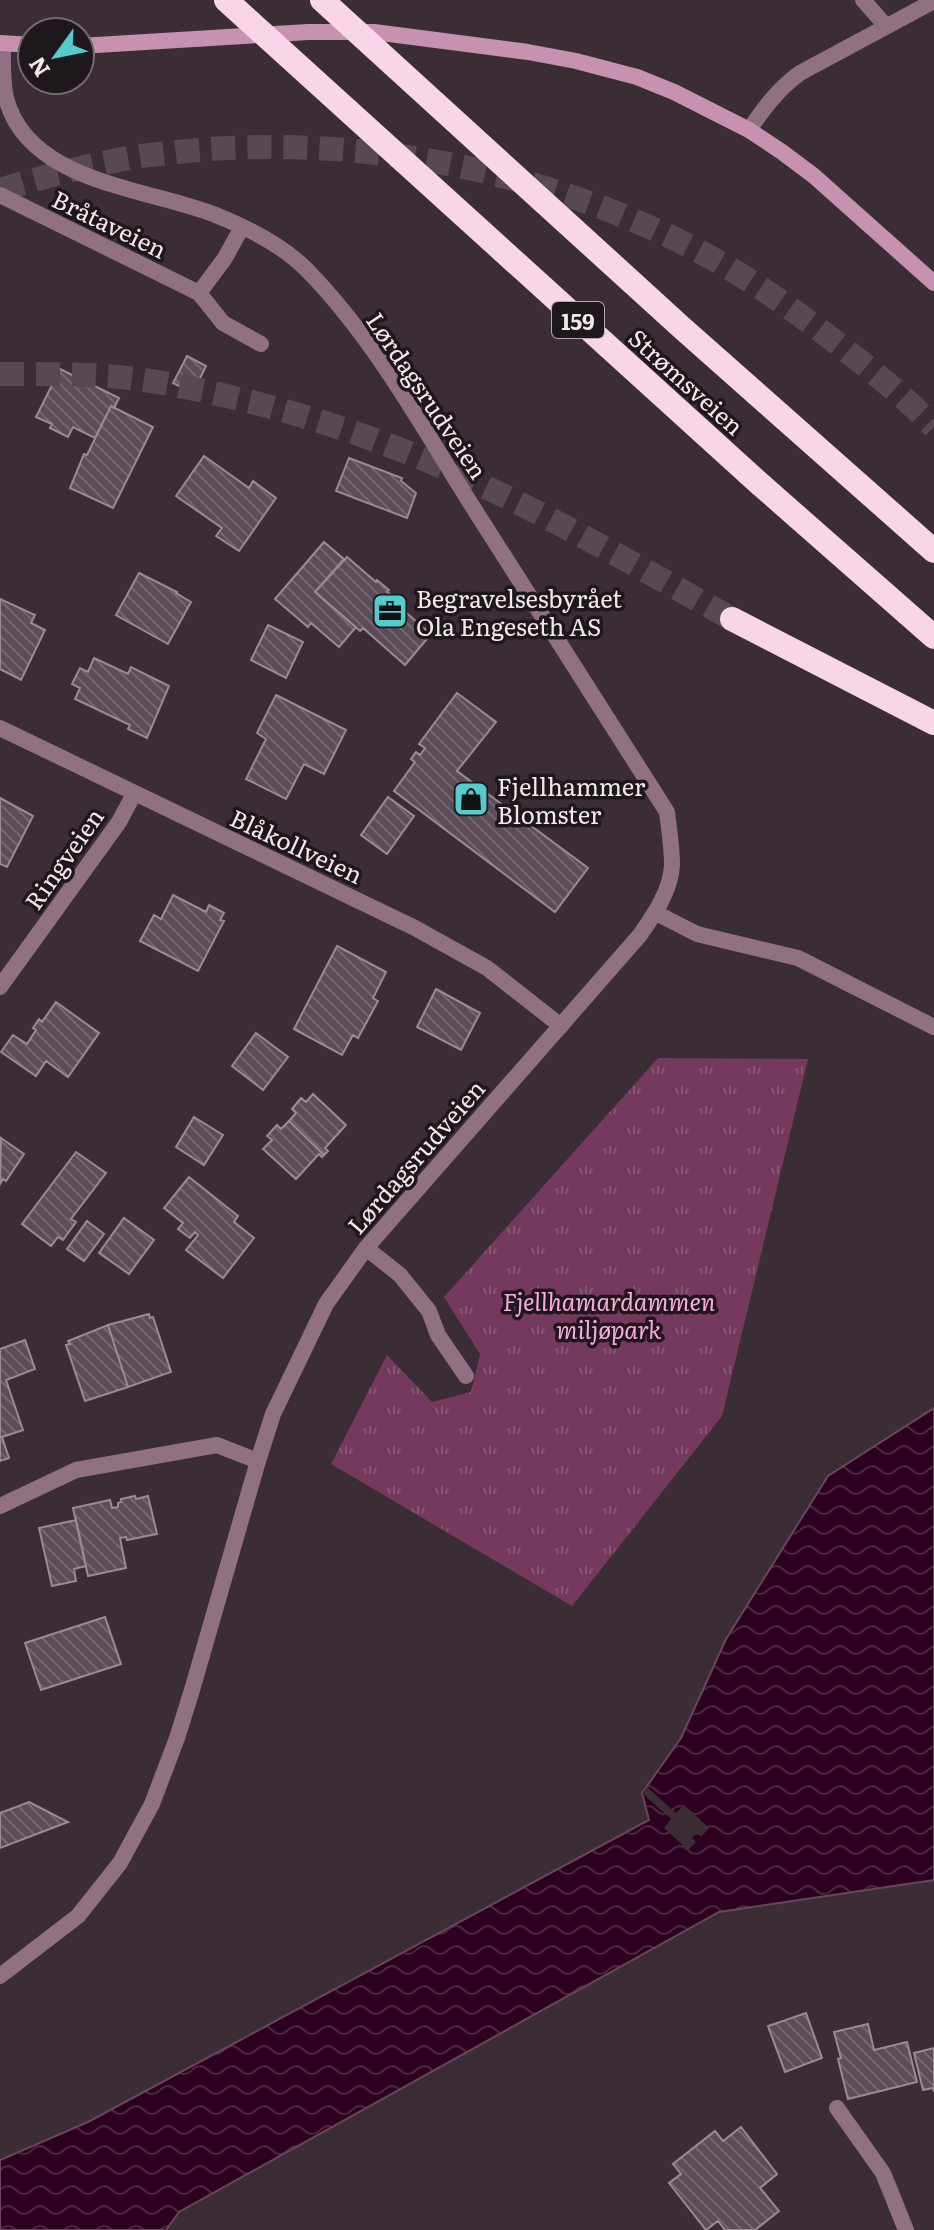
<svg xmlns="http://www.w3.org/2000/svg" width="934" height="2230" viewBox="0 0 934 2230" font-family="Literata,serif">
	<defs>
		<pattern id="park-tufts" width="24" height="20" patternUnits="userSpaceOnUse" patternTransform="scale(2)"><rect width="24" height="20" fill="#74395d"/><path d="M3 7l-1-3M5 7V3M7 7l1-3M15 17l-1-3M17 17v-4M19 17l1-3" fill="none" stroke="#885675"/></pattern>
		<pattern id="water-waves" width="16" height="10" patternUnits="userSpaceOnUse" patternTransform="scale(2)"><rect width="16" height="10" fill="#2e001f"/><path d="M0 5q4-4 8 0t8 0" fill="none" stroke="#4d2540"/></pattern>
		<pattern id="building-back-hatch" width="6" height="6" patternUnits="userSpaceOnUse" patternTransform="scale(2)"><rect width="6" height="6" fill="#5c4c55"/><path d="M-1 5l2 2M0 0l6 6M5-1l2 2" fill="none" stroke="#74666e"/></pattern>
	</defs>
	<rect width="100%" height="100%" fill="#3b2d35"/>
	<!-- park -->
	<path fill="url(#park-tufts)" d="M658,1058L808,1059L722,1416L572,1606L331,1464L387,1355L432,1402L471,1392L480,1354L444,1297Z"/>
	<!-- water -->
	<path fill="url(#water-waves)" stroke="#68465d" stroke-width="2" d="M934,1408V1880L719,1912L179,2212L166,2230H0V2160L88,2122L649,1820L642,1793L681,1738L726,1639L828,1476Z"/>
	<!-- pier -->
	<path fill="#3b2d35" d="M647,1787L676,1813L684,1805L709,1828L701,1837L696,1833L692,1838L696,1842L688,1850L664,1828L671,1819L642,1793Z"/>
	<!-- building -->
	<path fill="url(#building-back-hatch)" stroke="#9b8a93" stroke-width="2" d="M187,356L206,366L193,393L173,383Z
		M60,369L119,398L114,408L111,406L95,438L73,427L68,437L50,428L52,424L36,417Z
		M111,406L153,427L113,508L70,488L84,454L87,455Z
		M204,456L249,488L253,481L276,498L239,551L216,536L222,528L176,496Z
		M349,458L402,478L401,481L416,493L407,518L336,491Z
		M324,542L344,559L315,592L356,627L339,647L311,623L308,627L275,599Z
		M347,557L376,582L377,580L389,590L387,592L391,595L389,598L431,634L405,665L363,628L360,631L315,592Z
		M139,573L177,592L176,593L191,602L168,644L116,615Z
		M0,599L35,615L31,623L45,630L21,680L0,669Z
		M268,625L303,642L286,678L251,660Z
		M94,658L128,674L131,667L169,686L147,738L128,729L130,725L75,699L80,688L72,684L80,668L88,672Z
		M457,693L496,722L457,771L588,868L555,912L394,791L415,762L411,759L416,752L420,755L425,748L419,744Z
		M276,695L346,730L324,774L304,764L286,799L246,779L266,739L257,733Z
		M388,797L414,816L387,854L361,835Z
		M0,798L33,816L7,867L0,864Z
		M173,895L206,912L209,905L224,913L220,920L224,921L198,971L140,941L154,915L161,919Z
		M337,946L386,972L373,998L378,1001L358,1038L353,1035L342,1055L294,1029Z
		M436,989L480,1013L461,1050L417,1027Z
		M56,1002L99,1033L68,1077L46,1061L36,1076L1,1052L13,1035L27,1044L36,1030L33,1028L39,1019L42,1022Z
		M256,1033L288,1057L263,1090L232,1066Z
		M313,1094L346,1125L325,1148L328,1151L324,1155L289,1121L296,1113L292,1109L301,1098L306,1102Z
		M194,1117L223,1135L204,1165L176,1147Z
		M289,1121L324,1155L322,1157L319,1154L296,1179L263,1149L272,1140L267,1136L277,1125L281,1129Z
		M1,1138L24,1154L6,1181L3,1179L0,1184Z
		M76,1152L106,1173L71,1219L76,1222L63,1240L58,1237L51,1246L22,1224Z
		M189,1177L238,1216L234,1222L254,1238L223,1278L186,1250L198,1235L195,1232L190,1238L178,1229L183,1223L164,1208Z
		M124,1218L154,1240L129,1274L99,1253Z
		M87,1221L104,1234L84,1261L67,1249Z
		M149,1314L150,1318L153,1317L171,1372L128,1387L108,1325Z
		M108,1325L128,1387L85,1401L66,1345L70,1344L68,1341Z
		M25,1340L35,1369L6,1380L23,1430L2,1437L9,1458L0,1461V1349Z
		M135,1496L136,1499L148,1496L157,1534L127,1540L126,1537L120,1538L126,1568L88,1576L73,1508L110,1500L112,1508L118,1507V1503L121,1502V1499Z
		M76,1520L86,1566L74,1569L76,1581L52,1586L39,1528Z
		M105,1617L121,1664L41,1690L25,1643Z
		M29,1802L68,1822L0,1848V1813Z
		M806,2013L822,2058L785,2072L768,2026Z
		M868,2024L874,2050L907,2042L917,2082L848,2099L838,2059L841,2058L834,2032Z
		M934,2048V2092L933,2088L923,2090L914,2053Z
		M741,2127L777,2174L760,2188L779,2211L755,2230H725L718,2221L706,2230L669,2183L681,2174L673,2164L715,2131L723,2141Z"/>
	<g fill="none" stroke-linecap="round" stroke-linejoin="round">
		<!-- motorway-tunnel -->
		<path stroke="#564951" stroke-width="24" stroke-dasharray="24 12" stroke-linecap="butt" d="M0,190C42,177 85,166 129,158C145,155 161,154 177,152C362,132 562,172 724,265C760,286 795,311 829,337C865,365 902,394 934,427
			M0,374C55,374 109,373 163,383C259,400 353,428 442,467C542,511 637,566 732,619"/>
		<!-- service -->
		<path stroke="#917082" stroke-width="16" d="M366,1248L400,1275L429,1311L438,1335L466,1376"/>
		<!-- minor -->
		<path stroke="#917082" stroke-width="16" d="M863,0L886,26
			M749,130C764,108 778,89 800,73L934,1
			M0,195L199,293L223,323L261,344
			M199,293L225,258L242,227
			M0,728L415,928L487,968L561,1026
			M656,913L697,934L798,958L934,1027
			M0,987L119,822L134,794
			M0,1506L76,1470L217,1445L258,1461
			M837,2108L883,2173L906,2230"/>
		<!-- tertiary -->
		<path stroke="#917082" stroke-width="16" d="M0,1976L78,1916L120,1863L152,1804L177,1738L192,1690L258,1461L273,1414L326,1304L366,1248L640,935C654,915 671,890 672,865C672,847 669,829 667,812C601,709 535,605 469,501C419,421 372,336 306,269C283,246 248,228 218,216C150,188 28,184 6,98C2,81 3,62 3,44"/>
		<!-- secondary -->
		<path stroke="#c792b0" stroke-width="16" d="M0,43L32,45
			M80,46L308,32H374L528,52L576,61L637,77L674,92L749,130L782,152L814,176L934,283"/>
		<!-- motorway -->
		<path stroke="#f8d6e8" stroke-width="24" d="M226,0L761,485L934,637
			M322,0L681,327L934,551
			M732,619L934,723"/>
	</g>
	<!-- icons -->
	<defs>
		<symbol id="office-square" viewBox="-11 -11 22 22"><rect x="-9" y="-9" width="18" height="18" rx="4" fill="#52cdcc" stroke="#1e171b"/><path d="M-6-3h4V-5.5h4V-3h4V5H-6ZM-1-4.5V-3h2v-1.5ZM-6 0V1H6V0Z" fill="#111"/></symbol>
		<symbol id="shop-square" viewBox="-11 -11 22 22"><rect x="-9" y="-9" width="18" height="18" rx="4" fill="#52cdcc" stroke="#1e171b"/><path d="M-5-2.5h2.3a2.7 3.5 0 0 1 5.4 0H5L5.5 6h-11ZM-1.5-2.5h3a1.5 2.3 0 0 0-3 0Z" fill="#111"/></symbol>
	</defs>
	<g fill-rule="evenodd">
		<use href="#office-square" x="370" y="591" width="40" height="40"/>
		<use href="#shop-square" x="451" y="779" width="40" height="40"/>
	</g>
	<g text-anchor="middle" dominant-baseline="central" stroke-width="7" stroke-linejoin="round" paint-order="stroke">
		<!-- shield labels -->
		<rect fill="#1e171b" stroke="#b2a9ae" stroke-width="2" x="552" y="302" width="52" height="36" rx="6"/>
		<g font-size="22" font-weight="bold" fill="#f1e8ed">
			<text x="578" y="320">159</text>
		</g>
		<!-- street labels -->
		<g font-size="24" fill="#f1e8ed" stroke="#1e171b">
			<text transform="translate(110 223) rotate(26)">Bråtaveien</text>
			<text transform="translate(687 381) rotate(42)">Strømsveien</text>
			<text transform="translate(428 395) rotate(56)">Lørdagsrudveien</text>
			<text transform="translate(297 845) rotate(25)">Blåkollveien</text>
			<text transform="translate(63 858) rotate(-55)">Ringveien</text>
			<text transform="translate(415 1156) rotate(-49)">Lørdagsrudveien</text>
		</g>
		<!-- poi labels -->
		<g font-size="24" fill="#f1e8ed" stroke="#1e171b" text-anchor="start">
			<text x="416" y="597">Begravelsesbyrået<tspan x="416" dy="28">Ola Engeseth AS</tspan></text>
			<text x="497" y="785">Fjellhammer<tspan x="497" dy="28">Blomster</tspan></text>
		</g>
		<!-- park labels -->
		<g font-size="24" font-style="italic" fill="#fbaad9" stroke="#1e171b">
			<text x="609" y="1300">Fjellhamardammen<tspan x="609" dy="28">miljøpark</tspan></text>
		</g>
	</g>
	<!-- north arrow -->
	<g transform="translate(56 56) rotate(237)"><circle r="38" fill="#1e171b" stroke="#726b6f" stroke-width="2"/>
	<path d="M0-6L14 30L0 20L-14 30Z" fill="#52cdcc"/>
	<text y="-12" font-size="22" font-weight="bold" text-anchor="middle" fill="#f1e8ed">N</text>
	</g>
</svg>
